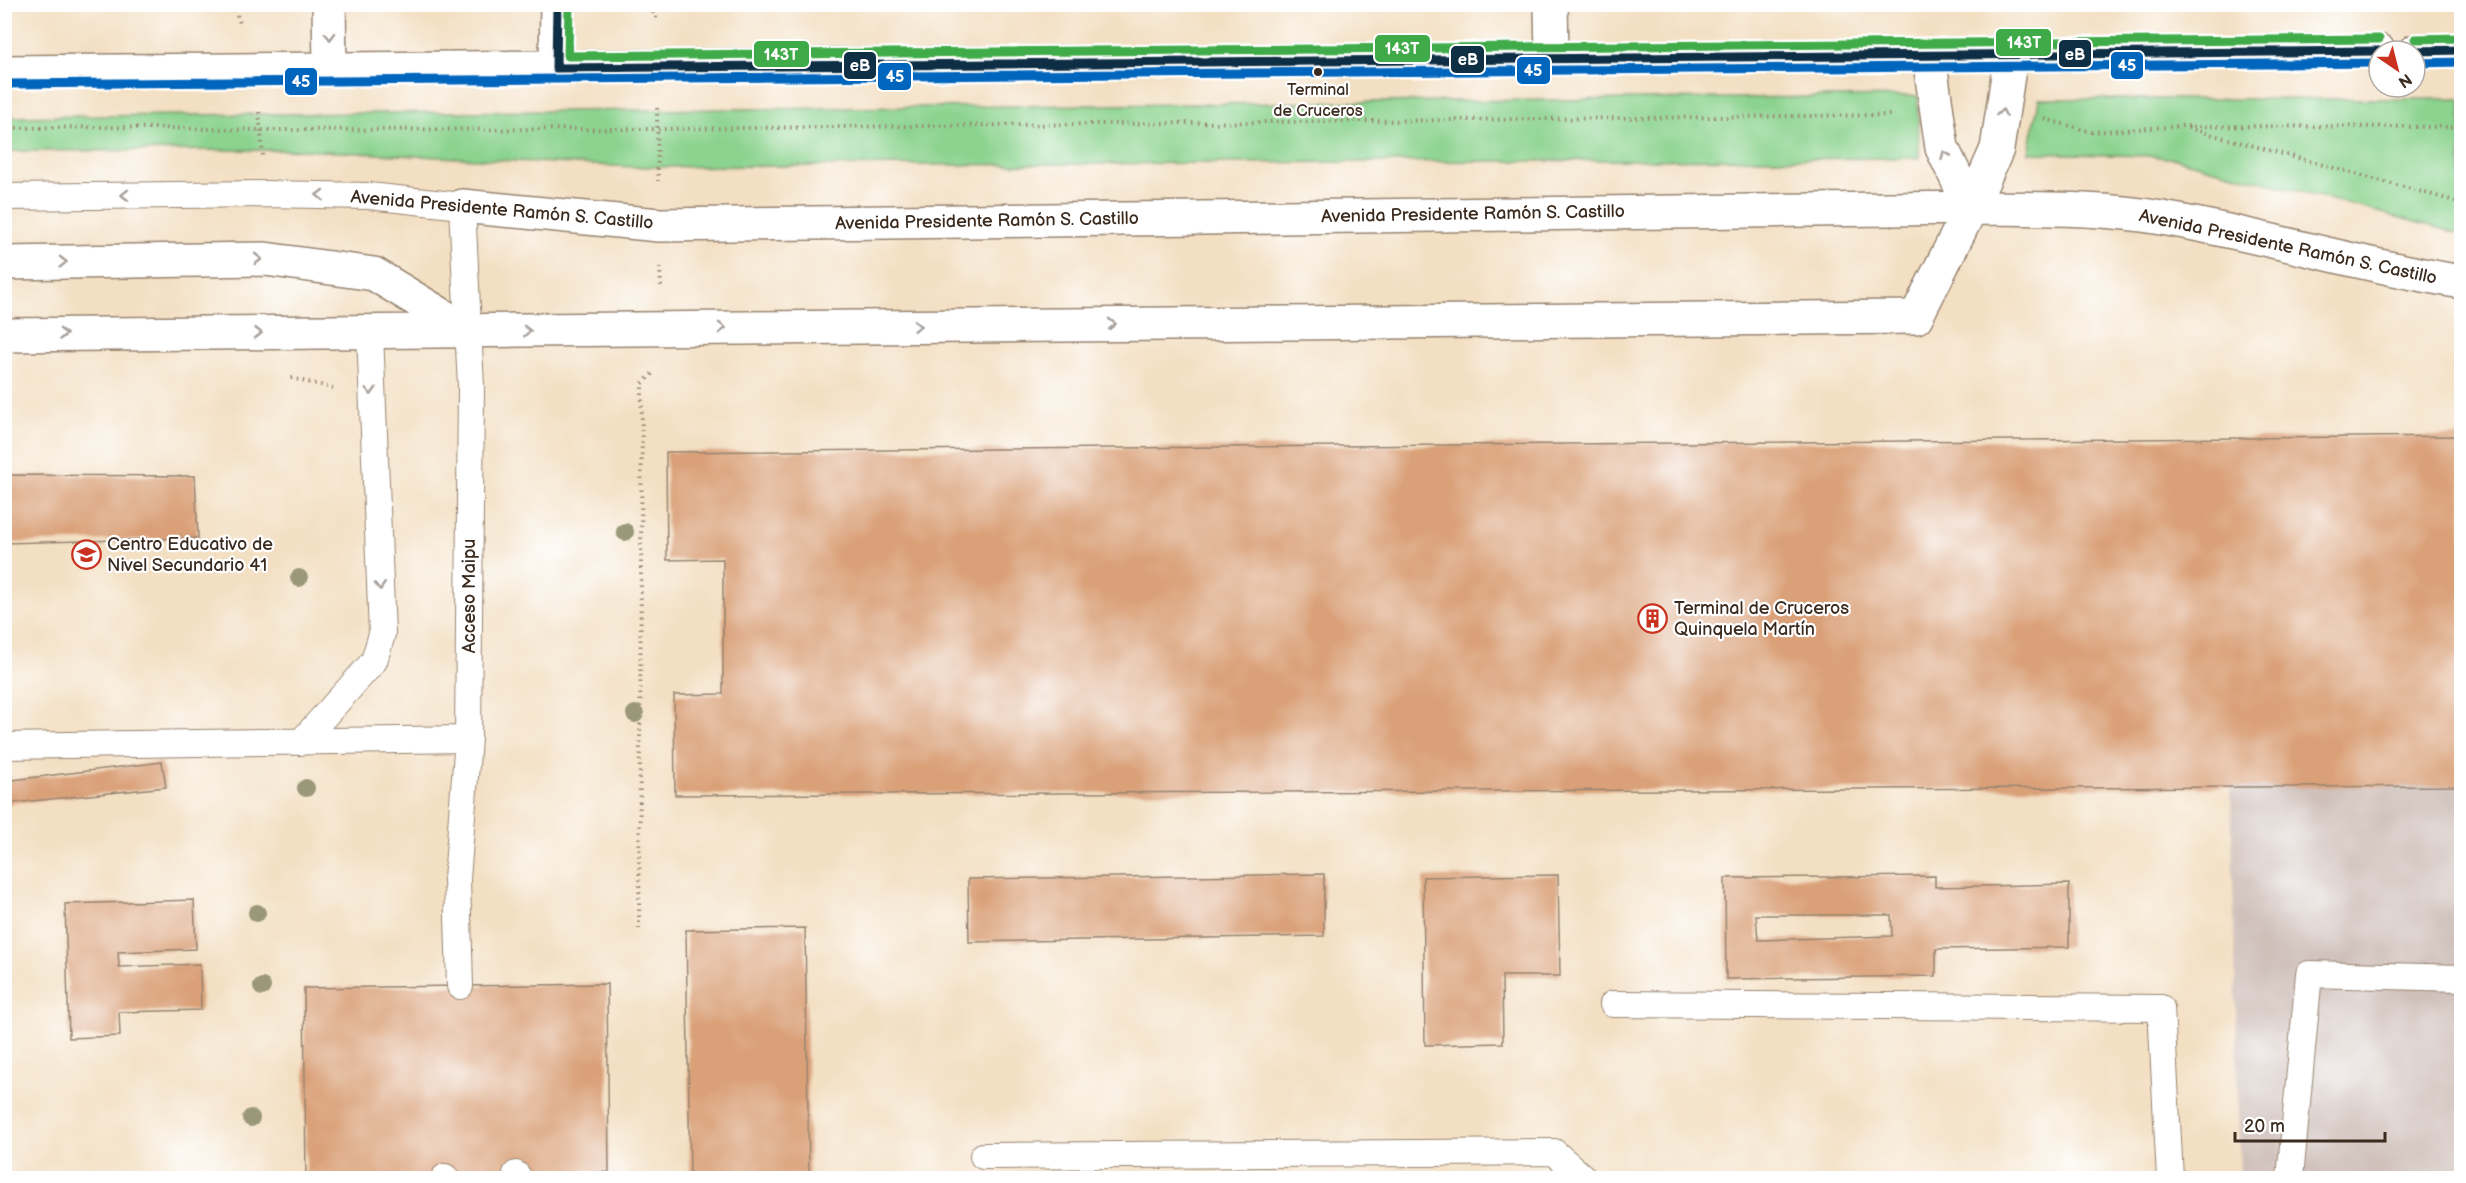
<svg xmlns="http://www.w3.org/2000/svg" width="2466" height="1183" viewBox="0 0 2466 1183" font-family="'Balsamiq Sans',sans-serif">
	<rect width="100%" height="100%" fill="#fff"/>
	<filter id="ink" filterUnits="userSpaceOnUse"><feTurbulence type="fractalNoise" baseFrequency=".0167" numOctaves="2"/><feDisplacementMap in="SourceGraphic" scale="12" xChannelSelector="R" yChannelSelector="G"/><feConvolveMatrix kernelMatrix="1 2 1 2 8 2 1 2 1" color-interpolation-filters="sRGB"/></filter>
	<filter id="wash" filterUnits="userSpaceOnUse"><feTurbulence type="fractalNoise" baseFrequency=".008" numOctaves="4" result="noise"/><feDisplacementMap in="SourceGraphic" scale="24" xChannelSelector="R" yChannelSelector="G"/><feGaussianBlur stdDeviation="1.35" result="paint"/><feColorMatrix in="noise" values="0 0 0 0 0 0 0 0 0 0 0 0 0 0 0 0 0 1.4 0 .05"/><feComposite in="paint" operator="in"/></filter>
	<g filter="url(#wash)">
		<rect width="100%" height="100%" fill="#f3dfc2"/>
		<!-- industrial -->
		<path fill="#cfc0ba" d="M2461,786V1178H2240L2231,787Z"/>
		<!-- green -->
		<path fill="#8bd38e" stroke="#637e56" stroke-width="1.5" d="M1918,96L1919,158L635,167L301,150L4,151L5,117Z
			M2039,99H2461V234L2177,159L2149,156L2029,153Z"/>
		<g id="blocks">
			<!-- building -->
			<path fill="#daa179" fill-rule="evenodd" d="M2462,436V786L675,795L674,695L723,694V559L667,560L666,452Z
				M4,475L195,476L198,538L4,543Z
				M162,762L166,787L4,804V781Z
				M1324,874V936L969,942L968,879Z
				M1558,875L1560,976H1502L1503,1043L1425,1045L1423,877Z
				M1935,876V887L2069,884V947L1936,949V976L1726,979L1725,878ZM1756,915H1891L1892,936L1758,940Z
				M194,900L196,949L118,952L119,967L200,964L201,1010L119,1012L120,1036L69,1038L65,904Z
				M805,928L809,1175L690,1177L686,930Z
				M607,984L609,1172L445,1177H306L304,988Z"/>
		</g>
	</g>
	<g filter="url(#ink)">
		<use href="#blocks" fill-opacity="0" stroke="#978470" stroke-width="1.5"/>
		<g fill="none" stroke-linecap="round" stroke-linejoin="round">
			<defs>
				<path id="service" d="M4,197L266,194L369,196L462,206L471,387L468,739L457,879L460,986
					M301,742L374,661L382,634L370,332
					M4,746L468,739
					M1613,1004L2161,1008L2170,1178
					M983,1156L1554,1152L1584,1178
					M516,1174L519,1178
					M445,1178V1177
					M2290,1178L2309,974L2462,978"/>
				<path id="minor" d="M1551,4L1552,58"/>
				<path id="secondary" d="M329,4L330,68
					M2415,51L2462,50
					M1929,56L1942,148L1971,208
					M556,68L557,4
					M4,72L2379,51
					M462,206L659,225L1971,208C2035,209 2099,207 2162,218C2263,235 2361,266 2462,282
					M4,263L265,259L374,274L468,331
					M4,335L1916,317L1971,208L1997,149L2011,55"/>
			</defs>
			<!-- service casing -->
			<use href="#service" stroke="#978470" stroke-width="28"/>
			<!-- minor casing -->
			<use href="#minor" stroke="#978470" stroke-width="36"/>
			<!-- secondary casing -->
			<use href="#secondary" stroke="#978470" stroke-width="36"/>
			<!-- path -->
			<path stroke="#978470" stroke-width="4" stroke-dasharray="1.5 4.5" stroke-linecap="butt" d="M233,4L241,26
				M644,4L656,15V22
				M657,108L658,181
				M259,112L263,156
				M2045,119L2092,132L2182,126L2462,127
				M4,128L109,127L261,130L657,129L1894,115
				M2188,128L2462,203
				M660,267L661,286
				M291,378L333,388
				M639,929L642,384L653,373"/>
			<!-- service -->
			<use href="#service" stroke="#fff" stroke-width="26"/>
			<!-- minor -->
			<use href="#minor" stroke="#fff" stroke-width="33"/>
			<!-- secondary -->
			<use href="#secondary" stroke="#fff" stroke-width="33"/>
			<defs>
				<path id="bus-1" d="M2415,51L2462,50
					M556,68L2379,51
					M556,68L557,4"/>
				<path id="bus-2" d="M2415,63L2462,62
					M4,84L2379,63"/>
				<path id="bus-3" d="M569,4L568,56L2379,39
					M2415,39L2462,38"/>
			</defs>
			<!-- bus-1 casing -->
			<use href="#bus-1" stroke="#fff" stroke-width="14"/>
			<!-- bus-2 casing -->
			<use href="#bus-2" stroke="#fff" stroke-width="14"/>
			<!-- bus-3 casing -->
			<use href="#bus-3" stroke="#fff" stroke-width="14"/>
			<!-- bus-1 -->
			<use href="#bus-1" stroke="#0f2f44" stroke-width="9"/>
			<!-- bus-2 -->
			<use href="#bus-2" stroke="#0065bd" stroke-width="9"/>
			<!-- bus-3 -->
			<use href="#bus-3" stroke="#3fab48" stroke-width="9"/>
		</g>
		<!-- trees -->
		<g fill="#9b987a">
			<circle cx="625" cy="532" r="9"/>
			<circle cx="299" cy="578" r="9"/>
			<circle cx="635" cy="714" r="9"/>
			<circle cx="306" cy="788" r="9"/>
			<circle cx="257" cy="913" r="9"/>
			<circle cx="262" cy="987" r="9"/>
			<circle cx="251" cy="1118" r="9"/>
		</g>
		<!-- one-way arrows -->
		<defs><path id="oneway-chevron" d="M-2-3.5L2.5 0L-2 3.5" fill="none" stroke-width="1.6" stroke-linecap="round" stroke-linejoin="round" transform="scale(1.5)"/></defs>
		<g stroke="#a79f9a">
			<use href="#oneway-chevron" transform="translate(330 36) rotate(89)"/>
			<use href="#oneway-chevron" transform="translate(2002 113) rotate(-81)"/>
			<use href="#oneway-chevron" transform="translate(1945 155) rotate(-114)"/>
			<use href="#oneway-chevron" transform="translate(125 195) rotate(179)"/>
			<use href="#oneway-chevron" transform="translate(320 195) rotate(-179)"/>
			<use href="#oneway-chevron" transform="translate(258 259)"/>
			<use href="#oneway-chevron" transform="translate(63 262) rotate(-1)"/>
			<use href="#oneway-chevron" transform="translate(1112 324) rotate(-1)"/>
			<use href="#oneway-chevron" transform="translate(917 326) rotate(-1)"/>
			<use href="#oneway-chevron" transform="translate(722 328) rotate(-1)"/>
			<use href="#oneway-chevron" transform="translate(527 331) rotate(-1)"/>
			<use href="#oneway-chevron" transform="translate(258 333)"/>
			<use href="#oneway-chevron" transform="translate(63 334)"/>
			<use href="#oneway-chevron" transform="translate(371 391) rotate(88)"/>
			<use href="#oneway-chevron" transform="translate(380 586) rotate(87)"/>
		</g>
	</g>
	<!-- icons -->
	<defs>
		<symbol id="school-ring" viewBox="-11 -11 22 22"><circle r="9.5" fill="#fff" stroke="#c8321e" stroke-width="1.5"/><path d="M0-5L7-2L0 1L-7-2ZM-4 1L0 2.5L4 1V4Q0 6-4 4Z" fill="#c8321e"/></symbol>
		<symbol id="building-ring" viewBox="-11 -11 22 22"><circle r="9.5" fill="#fff" stroke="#c8321e" stroke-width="1.5"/><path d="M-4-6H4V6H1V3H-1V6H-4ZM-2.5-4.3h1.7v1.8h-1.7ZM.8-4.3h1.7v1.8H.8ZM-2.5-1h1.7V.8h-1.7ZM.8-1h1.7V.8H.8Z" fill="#c8321e"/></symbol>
	</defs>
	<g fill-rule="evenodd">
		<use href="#school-ring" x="70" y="538" width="33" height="33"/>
		<use href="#building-ring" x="1636" y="602" width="33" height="33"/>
	</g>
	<!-- markers -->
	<circle fill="#3b2a1e" stroke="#fff" stroke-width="2" cx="1318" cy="72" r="5"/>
	<g text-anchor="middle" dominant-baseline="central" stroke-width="4.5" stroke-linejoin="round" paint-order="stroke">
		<!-- bus labels -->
		<g font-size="16" fill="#3b2a1e" stroke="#fff">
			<text x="1318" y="90">Terminal<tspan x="1318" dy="21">de Cruceros</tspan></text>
		</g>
		<!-- street labels -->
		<g font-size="18" fill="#3b2a1e" stroke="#fff">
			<text transform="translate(502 210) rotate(5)">Avenida Presidente Ramón S. Castillo</text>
			<text transform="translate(1473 214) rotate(-1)">Avenida Presidente Ramón S. Castillo</text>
			<text transform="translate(987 221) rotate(-1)">Avenida Presidente Ramón S. Castillo</text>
			<text transform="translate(2288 247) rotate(12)">Avenida Presidente Ramón S. Castillo</text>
			<text transform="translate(469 596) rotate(-90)">Acceso Maipu</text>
		</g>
		<!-- poi labels -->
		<g font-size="18" fill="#3b2a1e" stroke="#fff" text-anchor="start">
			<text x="107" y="544">Centro Educativo de<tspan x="107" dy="21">Nivel Secundario 41</tspan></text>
			<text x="1674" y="608">Terminal de Cruceros<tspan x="1674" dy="21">Quinquela Martín</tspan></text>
		</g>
	</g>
	<g stroke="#fff" stroke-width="2">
		<rect x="1995" y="28" width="57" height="29" rx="6" fill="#3fab48"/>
		<rect x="1374" y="34" width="57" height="29" rx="6" fill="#3fab48"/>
		<rect x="2058" y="39" width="34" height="29" rx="6" fill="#0f2f44"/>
		<rect x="753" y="40" width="57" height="28" rx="6" fill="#3fab48"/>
		<rect x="1450" y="45" width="35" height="29" rx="6" fill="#0f2f44"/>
		<rect x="843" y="51" width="34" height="29" rx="6" fill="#0f2f44"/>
		<rect x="2110" y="51" width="34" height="29" rx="6" fill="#0065bd"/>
		<rect x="1516" y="56" width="35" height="29" rx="6" fill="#0065bd"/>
		<rect x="877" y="62" width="35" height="29" rx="6" fill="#0065bd"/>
		<rect x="284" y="67" width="34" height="29" rx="6" fill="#0065bd"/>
	</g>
	<g font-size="16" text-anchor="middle" font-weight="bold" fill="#fff">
		<text x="2024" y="48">143T</text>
		<text x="1402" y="54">143T</text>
		<text x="2075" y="60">eB</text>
		<text x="781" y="60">143T</text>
		<text x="1468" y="65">eB</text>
		<text x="860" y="71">eB</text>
		<text x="2127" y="71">45</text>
		<text x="1533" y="76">45</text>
		<text x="895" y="82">45</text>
		<text x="301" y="87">45</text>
	</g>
	<!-- margin -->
	<rect width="2466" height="1183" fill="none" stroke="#fff" stroke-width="24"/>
	<!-- north arrow -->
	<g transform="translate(2397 69) rotate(145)"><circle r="28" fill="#ffffff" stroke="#b1aaa5" stroke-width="1.5"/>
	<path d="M0-4.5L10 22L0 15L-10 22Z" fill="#c8321e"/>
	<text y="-9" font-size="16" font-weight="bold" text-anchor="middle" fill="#3b2a1e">N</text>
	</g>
	<!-- scale -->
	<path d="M2235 1132v9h150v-9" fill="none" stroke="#3b2a1e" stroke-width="3"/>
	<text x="2244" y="1132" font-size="18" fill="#3b2a1e" stroke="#ffffff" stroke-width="4.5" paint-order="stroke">20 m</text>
</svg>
